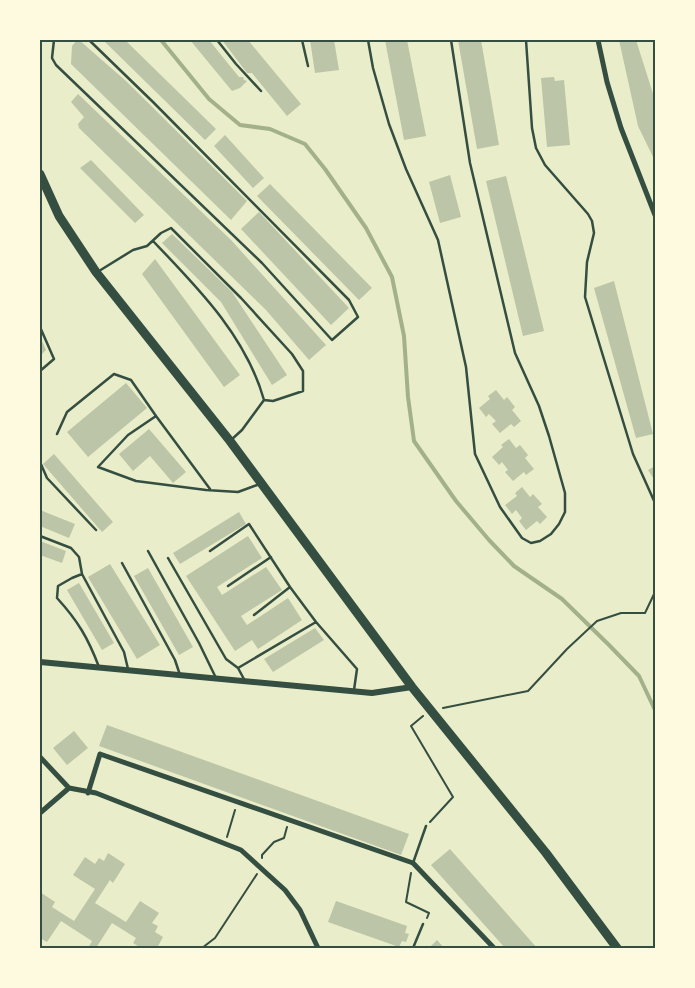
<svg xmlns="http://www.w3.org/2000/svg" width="695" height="988" viewBox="0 0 695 988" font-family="'Roboto Condensed',sans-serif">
	<rect width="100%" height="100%" fill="#e9edc9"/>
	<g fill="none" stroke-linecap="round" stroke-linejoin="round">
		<!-- stream -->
		<path stroke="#a3b18a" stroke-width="4" d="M161,40L209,99L240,125L270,129L305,144L325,169L366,228L392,277L404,336L408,397L414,441L456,501L489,540L514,566L562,599L609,645L639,676L655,710"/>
	</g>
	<!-- building -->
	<path fill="#bcc5a7" d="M77,40H79L126,81L247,201L231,220L71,64L72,46Z
		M103,40H125L216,129L205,140Z
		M190,40H209L239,77H243L244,80L247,81L240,88L232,91Z
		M222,40H248L301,104L287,116L252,73H247Z
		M310,40H334L339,70L315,73Z
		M385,40H407L426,136L404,140Z
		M458,40H481L499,145L477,149Z
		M619,40H636L655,100V161L638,126Z
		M554,77L555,81L564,80L570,145L547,147L541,78Z
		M78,94L231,240L326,345L309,360L266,310L79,128L78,124L84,117L71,102Z
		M225,135L264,178L253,188L214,146Z
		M91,160L144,215L135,223L80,168Z
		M450,175L461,217L440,223L429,182Z
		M506,176L544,331L523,336L486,181Z
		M270,184L372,288L359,300L257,196Z
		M259,212L349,308L331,325L241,229Z
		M172,234L232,292L287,375L272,385L221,302L162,243Z
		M155,259L240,375L224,387L142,274Z
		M614,281L653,434L636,438L594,288Z
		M40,337L46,350L40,356Z
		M126,383L147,408L88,457L67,432Z
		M496,390L504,400L507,397L515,407L512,410L521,421L514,427L511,424L500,433L492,424L496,421L489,414L486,417L479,408L490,399L488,396Z
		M149,429L186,472L173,483L150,456L133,471L119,454Z
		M509,439L516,448L520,445L528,455L525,458L534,469L526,475L524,472L513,481L505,472L508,470L502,462L499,465L492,457L503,447L501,445Z
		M54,454L113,522L102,532L43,464Z
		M655,466V481L648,470Z
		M522,487L530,497L533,494L542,504L538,507L547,517L540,524L537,521L526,530L519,521L522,518L516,510L512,514L505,505L517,496L515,493Z
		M40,510L75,524L69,538L40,526Z
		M239,512L246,524L180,564L173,553Z
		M248,536L262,558L217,587L222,595L266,567L282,590L241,616L247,625L288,598L302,620L258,649L252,640L235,651L186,576Z
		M40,541L66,551L62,563L40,555Z
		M110,564L160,645L137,659L88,577Z
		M148,568L193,647L179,655L134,576Z
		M79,583L114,643L102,650L67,590Z
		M315,628L324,640L273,672L264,659Z
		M107,725L409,834L401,855L99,746Z
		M74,731L88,748L67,765L53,748Z
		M450,849L537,948H505L431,865Z
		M108,853L125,864L113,883L110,880L95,903L126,922L140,901L159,913L152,923L158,926L155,932L163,937L157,948H141L133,943L136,938L112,923L96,948H88L92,941L61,921L47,942L40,938V892L55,902L52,907L74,921L95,889L73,875L85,857L95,864L99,858L104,861Z
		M336,901L407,926L405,933L409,934L406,942L402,941L399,947L328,922Z
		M437,940L444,948H429Z"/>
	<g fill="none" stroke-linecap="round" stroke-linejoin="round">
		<!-- path -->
		<path stroke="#344e41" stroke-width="2" d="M443,708L528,691L567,649L597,621L621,613H645L655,592
			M423,716L411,726L453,797L430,822
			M227,837L235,810
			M262,858V855L274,842L284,838L287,827
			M411,873L406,902L429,913L427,918
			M202,948L215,938L257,874"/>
		<!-- service -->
		<path stroke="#344e41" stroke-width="2.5" d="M54,40L52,58L56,65L262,263L332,340L358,317L349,300L153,102L89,40
			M217,40L236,64L261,91
			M302,40L308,66
			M368,40L373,68L389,124L406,169L438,240L466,367L475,454L500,507L522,538L531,543L540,541L551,534L559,524L565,512V493L549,436L539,406L515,353L470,163L451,40
			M526,40L532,128L536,148L545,165L588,214L592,221L594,233L587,262L585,297L633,454L655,503
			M153,241C198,288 246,336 264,400
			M99,271L133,250L147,246L161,233L171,228L241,298L292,354L303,371V391L273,401L264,400L242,430L231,440
			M40,327L54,359L40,371
			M156,416L210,489
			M57,434L67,412L114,374L131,380L156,416L128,435L98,467L136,481L206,490L238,492L260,484
			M40,462L47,478L96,530
			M40,536L71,548L79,557L82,574L124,652L128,669
			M148,551L199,643L216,678
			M210,551L249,524L290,587L316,622L357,669L354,690
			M168,558L226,659L238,668L245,681
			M122,563L175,660L180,675
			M82,574L72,578L58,586L57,598C78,621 88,638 99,667
			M228,586L271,557
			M254,615L290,587
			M238,668L316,622
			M413,863L426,826
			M413,948L423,924"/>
		<!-- minor -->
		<path stroke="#344e41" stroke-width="5" d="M598,40L607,82L621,128L655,215
			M40,757L69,788L96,793L241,850L285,890L300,910L318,948
			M88,793L100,754L413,863L494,948
			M40,813L69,788"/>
		<!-- tertiary -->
		<path stroke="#344e41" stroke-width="6" d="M40,662L372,693L412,687"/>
		<!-- primary -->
		<path stroke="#344e41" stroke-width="9" d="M40,174L59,216L96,272L230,441L412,687L546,853L617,948"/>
	</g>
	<!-- border -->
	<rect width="695" height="988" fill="none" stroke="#fefae0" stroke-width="82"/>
	<rect x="41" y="41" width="613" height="906" fill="none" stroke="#344e41" stroke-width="2"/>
</svg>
